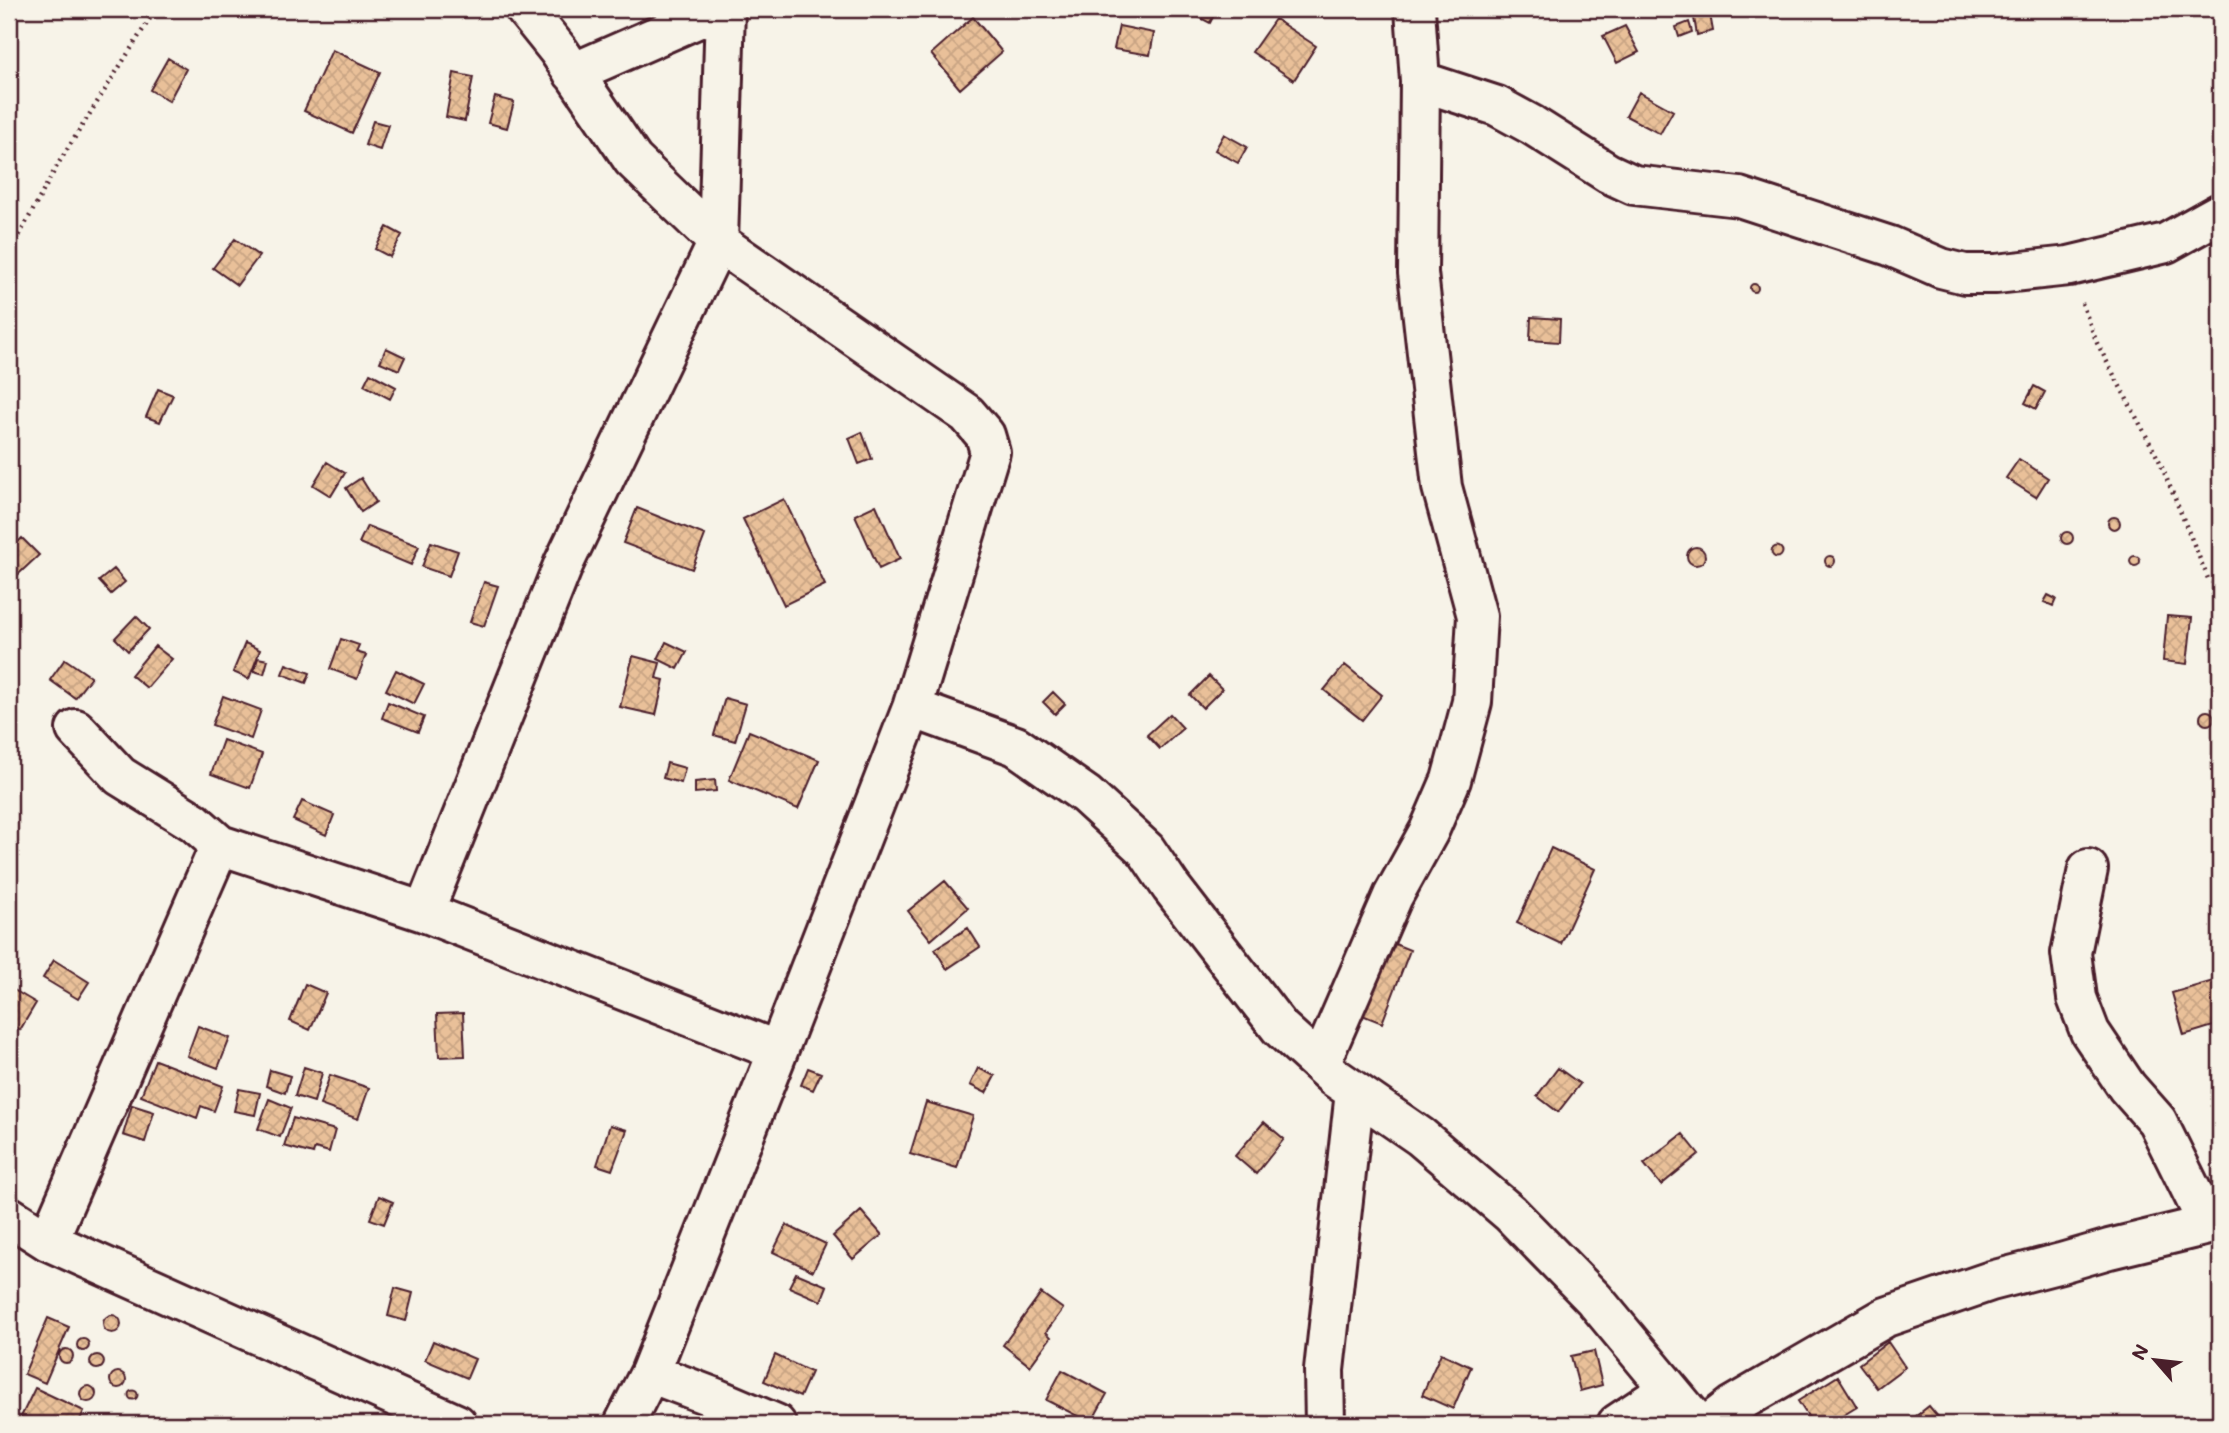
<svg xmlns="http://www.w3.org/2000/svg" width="2229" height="1433" viewBox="0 0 2229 1433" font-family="Mali,sans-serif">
	<defs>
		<pattern id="building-cross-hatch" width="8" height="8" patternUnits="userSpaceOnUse" patternTransform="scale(1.75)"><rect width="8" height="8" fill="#e9c099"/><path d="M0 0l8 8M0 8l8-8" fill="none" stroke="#c9a584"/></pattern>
	</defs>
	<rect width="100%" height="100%" fill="#f7f3e8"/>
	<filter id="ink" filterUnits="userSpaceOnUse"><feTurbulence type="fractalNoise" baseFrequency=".0143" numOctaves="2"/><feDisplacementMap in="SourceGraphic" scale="14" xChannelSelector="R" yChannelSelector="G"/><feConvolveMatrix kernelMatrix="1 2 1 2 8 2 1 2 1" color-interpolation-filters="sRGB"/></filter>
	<g filter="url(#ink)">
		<!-- building -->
		<path fill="url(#building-cross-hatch)" stroke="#4a1f2b" stroke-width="2" d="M1193,9H1217L1210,23L1191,13Z
			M1709,9L1713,31L1697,35L1693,12Z
			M973,17L1002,52L960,89L931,54Z
			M1275,19L1316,46L1294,80L1252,52Z
			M1689,22L1692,32L1679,37L1676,27Z
			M1119,26L1154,33L1150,55L1114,49Z
			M1625,26L1639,52L1617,63L1603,36Z
			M332,50L380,72L352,133L304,111Z
			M168,58L186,69L169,101L150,90Z
			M454,73L473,77L465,121L446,117Z
			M1639,92L1673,111L1660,134L1626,116Z
			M495,97L514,102L507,128L488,123Z
			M373,121L388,125L380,150L365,145Z
			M1224,134L1247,147L1238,163L1215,150Z
			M387,227L402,235L390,257L375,249Z
			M235,239L259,256L237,285L213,268Z
			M1750 288a4 4 0 1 1 8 0a4 4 0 1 1-8 0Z
			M1531,317L1560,319L1559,342L1530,340Z
			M386,348L405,357L399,370L380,362Z
			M370,373L396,387L390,399L364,385Z
			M2034,386L2045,392L2036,409L2025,403Z
			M158,389L173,395L160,422L146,417Z
			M862,432L872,459L859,464L849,438Z
			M2019,459L2048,478L2036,497L2006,478Z
			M327,462L345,473L331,496L313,485Z
			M361,478L376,502L361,512L346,488Z
			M784,499L825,585L784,605L743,519Z
			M876,505L900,559L879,569L855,515Z
			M637,508L705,535L692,569L623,543Z
			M2108 523a6 6 0 1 1 12 0a6 6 0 1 1-12 0Z
			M367,526L419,546L411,565L359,543Z
			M2061 538a6 6 0 1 1 12 0a6 6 0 1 1-12 0Z
			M22,538L39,555L11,581L9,579V551Z
			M431,542L458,551L449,576L422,567Z
			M1771.5 552a5.5 5.5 0 1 1 11 0a5.5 5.5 0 1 1-11 0Z
			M1687 556a9 9 0 1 1 18 0a9 9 0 1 1-18 0Z
			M1825 561a5 5 0 1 1 10 0a5 5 0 1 1-10 0Z
			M2130 561a5 5 0 1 1 10 0a5 5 0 1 1-10 0Z
			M114,569L125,582L111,594L99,581Z
			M484,582L498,586L484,626L470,622Z
			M2048,595L2056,599L2053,606L2044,602Z
			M136,616L149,629L128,651L115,638Z
			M2167,616L2192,618L2187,664L2163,661Z
			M341,639L359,645L356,652L366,655L357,679L330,669Z
			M666,642L687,652L678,669L658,659Z
			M245,643L260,650L249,679L233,672Z
			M155,646L172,659L147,688L131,675Z
			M633,656L660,663L656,678L664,680L656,715L620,707Z
			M258,658L268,660L264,674L254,671Z
			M65,659L91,677L75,698L50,680Z
			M286,664L310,673L306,683L282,674Z
			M1345,665L1382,695L1362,720L1324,690Z
			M396,670L424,684L414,704L386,690Z
			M1209,676L1222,689L1203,708L1190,695Z
			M1053,692L1065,704L1055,714L1043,702Z
			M223,696L261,710L251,739L212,725Z
			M725,698L746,704L735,741L714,735Z
			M388,702L424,717L418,732L382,718Z
			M2200 718a7 7 0 1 1 14 0a7 7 0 1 1-14 0Z
			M1170,714L1183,728L1160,749L1147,735Z
			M749,731L819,760L798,809L729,780Z
			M223,740L262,754L250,788L211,774Z
			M667,763L685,768L681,783L663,778Z
			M715,780L716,791L695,793V782Z
			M302,801L334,815L326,835L293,820Z
			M1551,848L1595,869L1561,944L1517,923Z
			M945,881L968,908L931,940L908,911Z
			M968,928L980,947L947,969L935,949Z
			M1385,940L1410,950L1382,1023L1357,1013Z
			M54,960L89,982L78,999L43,978Z
			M2220,979V1024L2184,1035L2172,993Z
			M305,984L326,993L310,1030L290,1021Z
			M9,987L36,1003L20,1030L9,1023Z
			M463,1013L465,1056L439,1057L437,1014Z
			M198,1026L230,1038L218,1068L187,1056Z
			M155,1060L223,1086L214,1111L201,1106L197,1118L141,1096Z
			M304,1067L322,1073L314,1102L295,1096Z
			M808,1068L821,1073L813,1090L801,1085Z
			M978,1068L995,1076L986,1093L970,1085Z
			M1558,1068L1580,1084L1558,1112L1537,1096Z
			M270,1070L290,1076L285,1093L266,1086Z
			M330,1075L369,1088L358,1119L320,1105Z
			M239,1089L260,1093L255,1115L234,1111Z
			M269,1099L291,1108L280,1137L258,1129Z
			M926,1102L973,1116L957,1168L910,1154Z
			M132,1105L154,1112L145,1142L123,1135Z
			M293,1118L335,1130L329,1152L315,1148L313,1154L284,1146Z
			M1264,1122L1284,1139L1256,1174L1235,1156Z
			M610,1125L627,1130L612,1170L597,1165Z
			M1683,1134L1699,1154L1661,1185L1644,1164Z
			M379,1196L393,1202L384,1224L370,1219Z
			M861,1211L882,1235L853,1259L833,1236Z
			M786,1225L826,1244L813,1271L773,1252Z
			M796,1273L827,1286L821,1301L789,1287Z
			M395,1288L413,1293L406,1321L388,1316Z
			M1041,1293L1063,1309L1046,1332L1051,1337L1030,1366L1003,1345Z
			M103 1324a9 9 0 1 1 18 0a9 9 0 1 1-18 0Z
			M48,1318L69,1327L45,1383L24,1374Z
			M77 1345a6 6 0 1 1 12 0a6 6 0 1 1-12 0Z
			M433,1341L475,1359L467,1378L425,1360Z
			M1888,1342L1905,1367L1877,1388L1859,1364Z
			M59 1356a7 7 0 1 1 14 0a7 7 0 1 1-14 0Z
			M1594,1351L1602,1385L1580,1391L1571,1356Z
			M1441,1353L1471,1367L1453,1409L1422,1395Z
			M90 1362a7 7 0 1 1 14 0a7 7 0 1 1-14 0Z
			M775,1355L811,1372L800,1397L764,1381Z
			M1062,1370L1107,1394L1091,1423L1046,1400Z
			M110 1380a8 8 0 1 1 16 0a8 8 0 1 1-16 0Z
			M1838,1376L1857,1407L1829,1424H1813L1798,1401Z
			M80 1394a8 8 0 1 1 16 0a8 8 0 1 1-16 0Z
			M35,1388L84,1411L78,1424H27L19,1421Z
			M128.5 1395a4.5 4.5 0 1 1 9 0a4.5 4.5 0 1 1-9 0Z
			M1929,1406L1944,1424H1906Z"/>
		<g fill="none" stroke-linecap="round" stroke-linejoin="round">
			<defs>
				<path id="minor" d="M725,9L718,242L967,414L985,435L990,452L912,708L778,1051
					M573,73L719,9
					M1420,81L1497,106L1532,125L1608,173L1634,185L1739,197L1890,246L1941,268L1965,274H1996L2069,266L2166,243L2220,213
					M912,708L1016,746L1086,795L1146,850L1171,887L1280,1028L1334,1077L1421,1137L1510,1213L1594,1299L1698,1424
					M76,729L120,776L194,822L220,845
					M2088,869L2071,953L2077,998L2090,1032L2127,1087L2157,1121L2208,1224
					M424,912L564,563L718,242L633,160L558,50L525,9
					M1320,1064L1393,896L1429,831L1451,780L1472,702L1477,616L1442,487L1418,273L1420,81L1415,9
					M9,1216L48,1241L457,1424
					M48,1241L220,845L424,912L778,1051L650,1373L624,1424
					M650,1373L713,1397L776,1424
					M1325,1424L1324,1370L1355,1092
					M1617,1424L1668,1390
					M1709,1424L1732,1406L1886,1317L1991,1281L2061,1263L2109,1249L2220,1222"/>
			</defs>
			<!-- minor casing -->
			<use href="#minor" stroke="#4a1f2b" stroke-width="44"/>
			<!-- path -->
			<path stroke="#4a1f2b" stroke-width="4.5" stroke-dasharray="2 5" stroke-linecap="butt" d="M9,254L58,164L156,9
				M2082,303L2097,343L2159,460L2209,581L2220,584"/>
			<!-- minor -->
			<use href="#minor" stroke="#f7f3e8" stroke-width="38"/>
		</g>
	</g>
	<!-- margin -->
	<rect width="2229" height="1433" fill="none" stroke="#f7f3e8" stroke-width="35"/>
	<rect x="18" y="18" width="2194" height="1398" fill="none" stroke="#4a1f2b" stroke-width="2.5" filter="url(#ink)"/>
	<!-- north arrow -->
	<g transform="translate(2155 1360) rotate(298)" stroke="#f7f3e8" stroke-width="5" paint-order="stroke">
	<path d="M0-5L12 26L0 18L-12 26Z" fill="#4a1f2b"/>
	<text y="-10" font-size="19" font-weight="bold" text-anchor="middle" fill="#4a1f2b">N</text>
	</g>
</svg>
